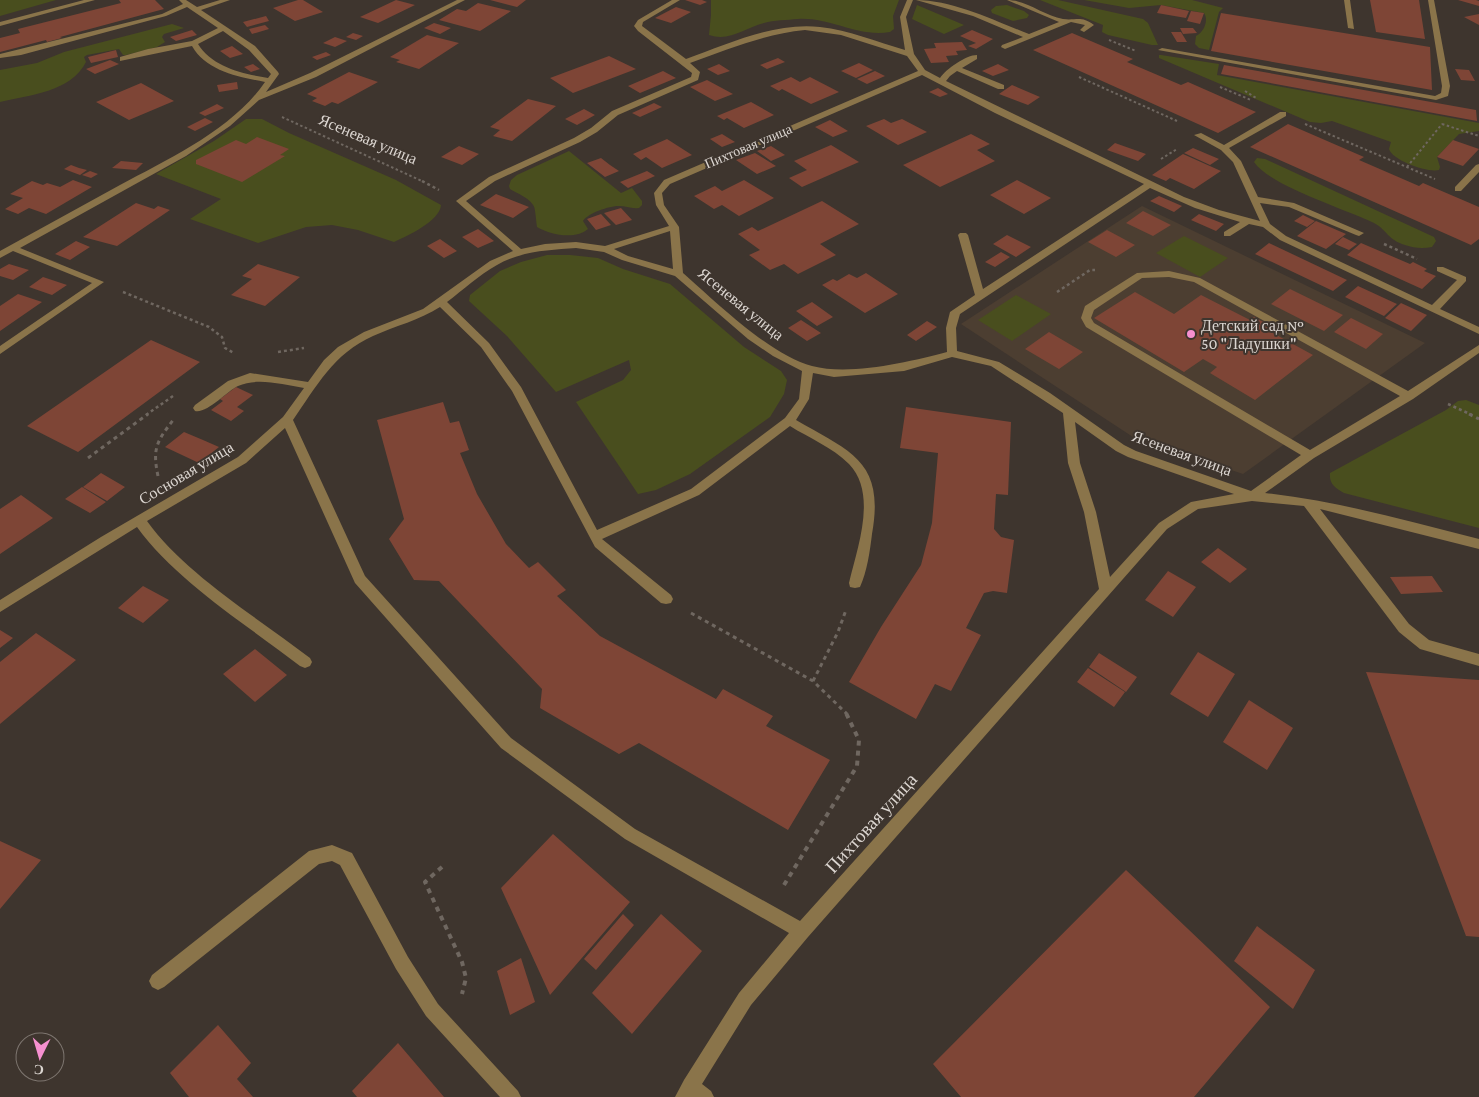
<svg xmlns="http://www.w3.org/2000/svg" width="1479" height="1097" viewBox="0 0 1479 1097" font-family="'Crimson Pro',serif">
	<rect width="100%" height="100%" fill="#3e352e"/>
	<!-- built -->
	<path fill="#4c3e31" d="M1142,206L1425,343L1243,474L1133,437L961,324Z"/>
	<!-- green -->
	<path fill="#494e1e" d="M0,0H56L0,16Z
		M711,0H899L893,16L894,29L890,32C859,38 830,17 798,19C787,20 774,20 764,23C744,28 730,42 709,35L711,15Z
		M1040,0H1058L1143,19L1148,23L1158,45H1152L1108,35L1102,32L1103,25Z
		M1084,0H1192L1223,8L1219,12L1209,50L1199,48L1195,44L1196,36C1204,32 1209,20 1204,13L1161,5L1129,8Z
		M917,5L964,25L944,34L912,19Z
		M1007,5L1024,11L1029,15L1027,18L1013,21L992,13L991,10L996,6Z
		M172,24L184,28L164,34L162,37L165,42L157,47L126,55H123L119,49L87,55L84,57L86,62C71,92 29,95 0,102V70L37,63L64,52Z
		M1161,55L1219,64L1217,75L1479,123V131L1459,134L1437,157L1440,167L1439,170C1427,173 1392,160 1389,149L1391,142L1332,121L1321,123L1310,122L1159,58V55Z
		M246,119H262L289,133L396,180L441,205C440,221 407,236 394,242L358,230L332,225L306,227L258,243L190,219L221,199L156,174L214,141Z
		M569,151L621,193L632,188L642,201V205L639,208C631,209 626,206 619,206C609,206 588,213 583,221L588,229C575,240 551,235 537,227C536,221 536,217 535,211C535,200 518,194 510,189L509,186L511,180L517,175Z
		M1257,158L1265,159L1434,237L1436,241L1432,247C1422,249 1414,248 1405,245C1388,240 1386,229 1374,223C1345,209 1270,186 1254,162Z
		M1184,236L1228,258L1200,277L1156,253Z
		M547,255H570L598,258L623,269L670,284L744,347L781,371L787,380L784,394L770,417L690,474L656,490L638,494L576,402L623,380L631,370L629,360L556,392L507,336L469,301L470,295L500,271L521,262Z
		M1016,295L1051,314L1012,341L978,320Z
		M1466,400L1479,405V528L1344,493C1335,488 1329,484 1330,473L1446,410L1458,401Z"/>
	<!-- building -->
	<path fill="#7e4536" d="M119,0H155L164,9L60,37L62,38L47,42L46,40L0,52V38L20,33L18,29L121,3Z
		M298,0H303L323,12L295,21L273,8Z
		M396,0L415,5L378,23L360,17Z
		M490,0H526L517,7Z
		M685,0H702L707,2L700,5Z
		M1370,0H1419L1425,39L1376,32Z
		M1458,0H1476L1479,1V6Z
		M478,3L511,11L480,31L439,20L457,9L466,11Z
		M1161,5L1189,11L1186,18L1157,13Z
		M676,7L691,12L671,23L655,18Z
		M1191,11L1204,13L1200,24L1187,21Z
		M1221,13L1430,47L1432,90L1211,51Z
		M1479,14V25L1464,17Z
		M266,16L269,21L247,27L243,22Z
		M434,23L451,28L440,34L424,28Z
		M265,25L269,29L252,34L249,29Z
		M1180,28H1193L1197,33L1183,34Z
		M192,30L197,35L176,41L170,37Z
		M972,30L993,39L976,49L968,46L976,43L960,36Z
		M1171,32H1181L1187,42H1177Z
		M353,33L363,36L356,40L346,37Z
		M1072,33L1133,59L1127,62L1181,85L1188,82L1256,112L1218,133L1033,50Z
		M427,35L459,43L419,69L396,62L400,60L390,57Z
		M335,37L347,41L335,47L323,43Z
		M962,42L967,50L956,51L958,55L946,56L949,62L931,63L924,49L936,48L934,43Z
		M232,46L243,54L230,58L220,51Z
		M116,50L118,57L91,63L88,57Z
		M326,52L331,55L317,60L312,57Z
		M609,56L636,69L573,93L550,78Z
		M778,58L785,62L767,69L760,65Z
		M110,60L119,64L95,74L86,69Z
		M859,63L873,70L856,78L841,71Z
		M253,64L260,69L251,72L244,67Z
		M719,64L730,71L718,75L707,69Z
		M998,64L1009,70L993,76L982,71Z
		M1224,65L1476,110L1477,121L1221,74Z
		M1455,69L1469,70L1475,81L1461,80Z
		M663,71L676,78L640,93L628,86Z
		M875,71L885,76L867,84L857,79Z
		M349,72L378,82L338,104L332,102L325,106L312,101L317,98L307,94Z
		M791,77L800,82L810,77L839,92L811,104L782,89L779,91L770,86Z
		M707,80L733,94L715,101L690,87Z
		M237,82L238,89L219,92L217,85Z
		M141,83L174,101L129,120L96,102Z
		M1012,85L1040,97L1028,105L999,94Z
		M938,88L948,94L940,97L929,92Z
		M528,99L556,106L512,141L493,136L500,130L490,127Z
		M751,102L774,115L744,128L727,118L724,120L717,116Z
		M654,103L662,107L640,117L632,113Z
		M217,104L224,108L205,116L199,113Z
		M584,109L595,115L577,125L565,119Z
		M205,118L213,122L195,131L187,127Z
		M884,119L891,123L902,119L927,132L898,145L866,126Z
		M830,120L848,131L833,137L815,127Z
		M1288,124L1364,157L1359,160L1419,186L1423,183L1479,207V239L1471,245L1250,147Z
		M722,134L735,142L722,147L710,139Z
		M971,134L990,144L977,150L995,161L940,187L903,165Z
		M257,137L289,149L280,155L285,156L242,182L196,164V160L236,140L246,144Z
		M667,139L692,155L662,168L646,157L641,160L633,154Z
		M1453,140L1479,149L1463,166L1437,157Z
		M1115,143L1146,154L1138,161L1107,150Z
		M831,145L859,162L802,187L789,178L807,170L794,161Z
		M459,146L479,154L462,165L441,157Z
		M771,146L785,155L771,161L757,151Z
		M1193,148L1219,159L1210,165L1184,153Z
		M755,153L776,166L757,174L736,160Z
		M1183,154L1221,171L1194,189L1170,178L1166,181L1152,175Z
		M601,158L610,165L619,171L605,177L587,163Z
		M121,161L143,163L136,170L112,168Z
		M71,165L79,168L87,170L80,175L64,169Z
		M90,171L98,174L91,178L82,175Z
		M647,171L655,176L628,188L620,182Z
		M73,180L92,187L46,214L29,208L18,214L5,209L23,198L10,194L32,181L43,185L47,183L60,187Z
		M744,180L774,198L739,216L722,205L714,209L694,196L715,186L722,191Z
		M1017,180L1051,198L1024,214L990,195Z
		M496,194L529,207L513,218L480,205Z
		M1159,196L1182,206L1174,212L1150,201Z
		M822,201L859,224L820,244L836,255L798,274L784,264L770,270L749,255L760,250L738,234L752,227L758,231Z
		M136,203L154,209L158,206L170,210L117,246L83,237Z
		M621,208L632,220L616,225L604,213Z
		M1143,211L1171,225L1153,236L1126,223Z
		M601,214L611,225L596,230L587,219Z
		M1199,214L1224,224L1216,231L1191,220Z
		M1303,215L1315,221L1307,227L1294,221Z
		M1316,221L1346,234L1326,249L1297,236Z
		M478,229L494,241L478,248L462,237Z
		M1107,230L1135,245L1116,257L1088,242Z
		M1007,235L1031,247L1016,257L993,244Z
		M1343,237L1357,244L1349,250L1335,244Z
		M440,239L457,251L444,258L427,246Z
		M76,241L90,247L70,260L55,254Z
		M1269,243L1347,280L1333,291L1255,254Z
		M1361,243L1410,264L1413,262L1427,269L1424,271L1436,276L1422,289L1347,255Z
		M1001,252L1010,257L995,267L985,262Z
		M9,264L29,270L13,280L0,276V269Z
		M258,264L300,277L265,306L231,295L252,279L242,276Z
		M866,273L898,294L865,313L822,285L833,279L837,281L849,274L857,278Z
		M43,277L67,285L52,295L29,287Z
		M1358,286L1397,304L1384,316L1345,297Z
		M1290,289L1343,315L1324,331L1271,304Z
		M1135,292L1174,314L1201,295L1250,320L1254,317L1265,323L1275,329L1271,332L1313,355L1255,400L1210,373L1217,367L1203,359L1184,372L1094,318Z
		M18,294L42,302L0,331V306Z
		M812,302L833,317L817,326L796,311Z
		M1401,303L1427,315L1411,331L1385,318Z
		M1351,318L1383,334L1366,349L1334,332Z
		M801,320L821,333L807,341L788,328Z
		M927,321L937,327L916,341L907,335Z
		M1049,332L1083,352L1059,369L1025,349Z
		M151,340L200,362L78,452L27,426Z
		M236,387L253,395L237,407L244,411L231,421L211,410L223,401L220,399Z
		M443,402L450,423L459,421L469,450L460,453L477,494L506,544L529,568L538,562L566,590L557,596L600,636L716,699L723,689L773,716L766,726L830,760L788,830L639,743L619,754L540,708L542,689L439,581L414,580L389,539L404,519L377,420Z
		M906,407L1011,422L1008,495L996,494L994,529L1001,537L1014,540L1007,593L993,591L984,593L966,628L981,635L951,691L935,684L916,719L849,682L881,627L921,565L932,523L938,453L900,448Z
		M184,432L203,440L219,447L199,463L165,447Z
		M101,473L125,487L107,501L83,487Z
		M82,487L106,502L90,513L65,499Z
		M21,495L53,518L0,554V509Z
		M1218,548L1247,569L1230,583L1201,562Z
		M1168,571L1196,587L1173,617L1145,600Z
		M1432,576L1443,592L1401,594L1390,577Z
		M143,586L169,600L143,623L118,608Z
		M0,630L13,638L0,648Z
		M36,633L76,660L0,724V662Z
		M255,649L287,675L255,702L223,674Z
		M1198,652L1235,674L1208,717L1170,694Z
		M1099,653L1137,677L1126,692L1089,667Z
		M1088,668L1125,692L1114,707L1077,682Z
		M1366,672L1479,680V937L1466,936Z
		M1249,700L1293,728L1267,770L1223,742Z
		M553,834L630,902L550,995L501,888Z
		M0,841L41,860L0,909Z
		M1126,870L1270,1007L1194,1097H961L933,1064Z
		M623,914L634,925L596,970L584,959Z
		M661,914L702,951L632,1034L592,993Z
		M1257,926L1315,970L1293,1009L1234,961Z
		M521,958L535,1002L510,1015L497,971Z
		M218,1025L251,1063L237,1079L253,1097H189L170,1073Z
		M398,1043L444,1097H357L352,1091Z"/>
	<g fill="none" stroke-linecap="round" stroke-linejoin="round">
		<!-- path-far3 -->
		<path stroke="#6f6760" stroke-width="2" stroke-dasharray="2.5 2.5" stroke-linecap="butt" d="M1109,40L1136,51
			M1079,77L1177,121
			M1220,87L1251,100
			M1245,91L1256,98
			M282,117L424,182
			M1305,124L1435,179
			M1442,124L1479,136
			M1161,159L1177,149
			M1407,167L1442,124"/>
		<!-- path-far2 -->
		<path stroke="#6f6760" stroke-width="2.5" stroke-dasharray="3 3" stroke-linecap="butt" d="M422,181L439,190
			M1384,244L1417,259
			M123,292L209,327L222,337L225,348L234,353
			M1057,292L1090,270H1095
			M278,352L304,348
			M1448,404L1472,415
			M146,415L173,396"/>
		<!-- path-far1 -->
		<path stroke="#6f6760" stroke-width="3" stroke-dasharray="4 4" stroke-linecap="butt" d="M1469,414L1479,419
			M88,458L148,414
			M158,476C152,448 157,441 174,419
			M691,613L813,681L847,714
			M813,681L838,632L846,610"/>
		<!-- path -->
		<path stroke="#6f6760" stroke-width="4" stroke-dasharray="5 5" stroke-linecap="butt" d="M442,867L425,882L462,962L466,978L462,994
			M784,885L857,766L859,740L846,713"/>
		<!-- minor -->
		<path fill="#8a744a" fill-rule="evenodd" d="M84,0H95L0,26V22Z
			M179,0H186L197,7L220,0H230L201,10L255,46L278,72L279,74L266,92L310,73L457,0H465L316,77L259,100L230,126L186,156L20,248L104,282L0,354V346L92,283L13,251L0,258V251C40,229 80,207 120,185C169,159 233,129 265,82C239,77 206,71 192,46L120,61V57L148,49L192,41L218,28L187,7L166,16L21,55L0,58V54L162,14L183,4ZM223,31L249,50L271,74L268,78C243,74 212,67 198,44Z
			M672,0H680L643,22L642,26L686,59C728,44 774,22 820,27C849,30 877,42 905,50L900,17L907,0H913L906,17L914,54L925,70L940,78C946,69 966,55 977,55V59L962,68L1004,85V89H998L957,71L950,76L946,81L1184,197L1219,210L1260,221L1233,162L1221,150L1194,135L1201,133L1224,145L1280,112H1286V116L1229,148L1241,161L1258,197L1294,203L1364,233L1359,236L1356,235L1289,207L1260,203L1270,224L1286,236L1432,305L1457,280L1437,271V267H1443L1466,277V281L1440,309L1479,327V334L1280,240L1263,227L1249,224L1230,236H1224V232L1240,222L1195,208L1150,188L960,314L956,328L957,351L999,362L1050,393L1124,445L1136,451L1251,491L1301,455L1086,327L1081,318L1085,306L1137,273L1169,271L1200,278L1408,391L1479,345V353L1413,399L1314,458L1265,493C1338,501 1408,521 1479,539V549L1320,509L1409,624L1429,640L1479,654V666L1420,649L1399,632L1304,506L1252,501L1198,509L1167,529L808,937L751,1005L702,1084L711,1091L714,1097H675L684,1080L739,993L789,933L625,839L501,748L355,583L285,428L246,463L147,521C185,574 258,618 310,658L312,662L310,666L305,668L300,666C247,625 176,581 137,527L0,612V600L101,537L238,457L283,417L304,388C283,385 258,377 238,386C227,391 207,414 195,411L193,408L195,405L228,381L250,373L308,382L324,360L338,347L364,332L423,309L490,261L513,251L456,201L489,177L574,138L591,128L612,111L691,77L692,73L638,31L634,26L638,20ZM805,30L841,35L907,56L918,71L664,180L654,193L656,205L669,226L605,246L576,242L545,244L521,249L466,201L495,181L580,142L597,132L618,115L698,80L700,72L690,63C728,49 765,34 805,30ZM922,75L995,113L1144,184L983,289L968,235L966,233H960L958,235L975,295L950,312L946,328L947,352C909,362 850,376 812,366C771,356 715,301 683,273L679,227L664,205L662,193L670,184ZM670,231L673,269L628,256L614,249ZM576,248L604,252L622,260L675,276L748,339L773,356L802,371L799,399L785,418L691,489L597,530L521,387L489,343L447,302C463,290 479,275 497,265C521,251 549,250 576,248ZM1169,277L1194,282L1400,396L1310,450L1094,323L1091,318L1094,310L1142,278ZM440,307L481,347L512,391L595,547L661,603L666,604L671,603L673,599L671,595L602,539L699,495L790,426C809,438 832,447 849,464C878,494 857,548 849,583L850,587L855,588L860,587C867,572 870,551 872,534C885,461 851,452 796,420L809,399L813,373L834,377L904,371L952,357L991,366L1063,413L1068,463L1084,512L1099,589L800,921L635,829L511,738L365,576L293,420C316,387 334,353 373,336C395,326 420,320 440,307ZM1075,422L1116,451L1128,457L1234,494L1191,502L1159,523L1110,577L1096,512L1080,463Z
			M916,0C953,0 995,21 1029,34L1059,22L1007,0C1027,0 1044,16 1063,19C1076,21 1081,15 1094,25L1084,32L1080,30L1085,25L1071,22L1005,49L1001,47L1002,45L1023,37L973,16Z
			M1344,0H1350L1354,29L1348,28Z
			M1428,0H1434L1450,86L1448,96L1436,100L1158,50L1162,48L1435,96L1441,93L1442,86Z
			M1479,164V172L1461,191H1455V187L1476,165Z
			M332,845L352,853L408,957L438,1004L518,1091L521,1097H500L426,1016L396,969L340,865L332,861L319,864L164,987L158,990L152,987L149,981L152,975L309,851Z"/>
	</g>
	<!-- markers -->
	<circle fill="#f690d0" stroke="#3e352e" stroke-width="2" cx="1191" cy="334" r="5"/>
	<g text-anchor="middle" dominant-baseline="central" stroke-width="4" stroke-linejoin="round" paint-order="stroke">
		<!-- far-street labels -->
		<g font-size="14" fill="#dbd5d0" stroke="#3e352e">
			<text transform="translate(748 146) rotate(-23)">Пихтовая улица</text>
		</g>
		<!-- street labels -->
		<g font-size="16" fill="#dbd5d0" stroke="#3e352e">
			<text transform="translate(368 139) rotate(23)">Ясеневая улица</text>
			<text transform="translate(741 304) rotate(39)">Ясеневая улица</text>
			<text transform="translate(1182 453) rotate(20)">Ясеневая улица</text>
			<text transform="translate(186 473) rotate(-31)">Сосновая улица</text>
		</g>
		<!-- poi labels -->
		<g font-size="16" fill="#dbd5d0" stroke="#3e352e" text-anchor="start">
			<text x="1201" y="325">Детский сад №<tspan x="1201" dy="18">50 "Ладушки"</tspan></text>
		</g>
		<!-- near-street labels -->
		<g font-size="19" fill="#dbd5d0" stroke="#3e352e">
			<text transform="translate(871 823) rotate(-48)">Пихтовая улица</text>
		</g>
	</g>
	<!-- north arrow -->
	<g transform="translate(40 1057) rotate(185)"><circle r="24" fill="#3e352e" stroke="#7d756f"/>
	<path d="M0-4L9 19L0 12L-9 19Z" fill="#f690d0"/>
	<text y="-8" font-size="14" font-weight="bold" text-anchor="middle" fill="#dbd5d0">С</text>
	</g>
</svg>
